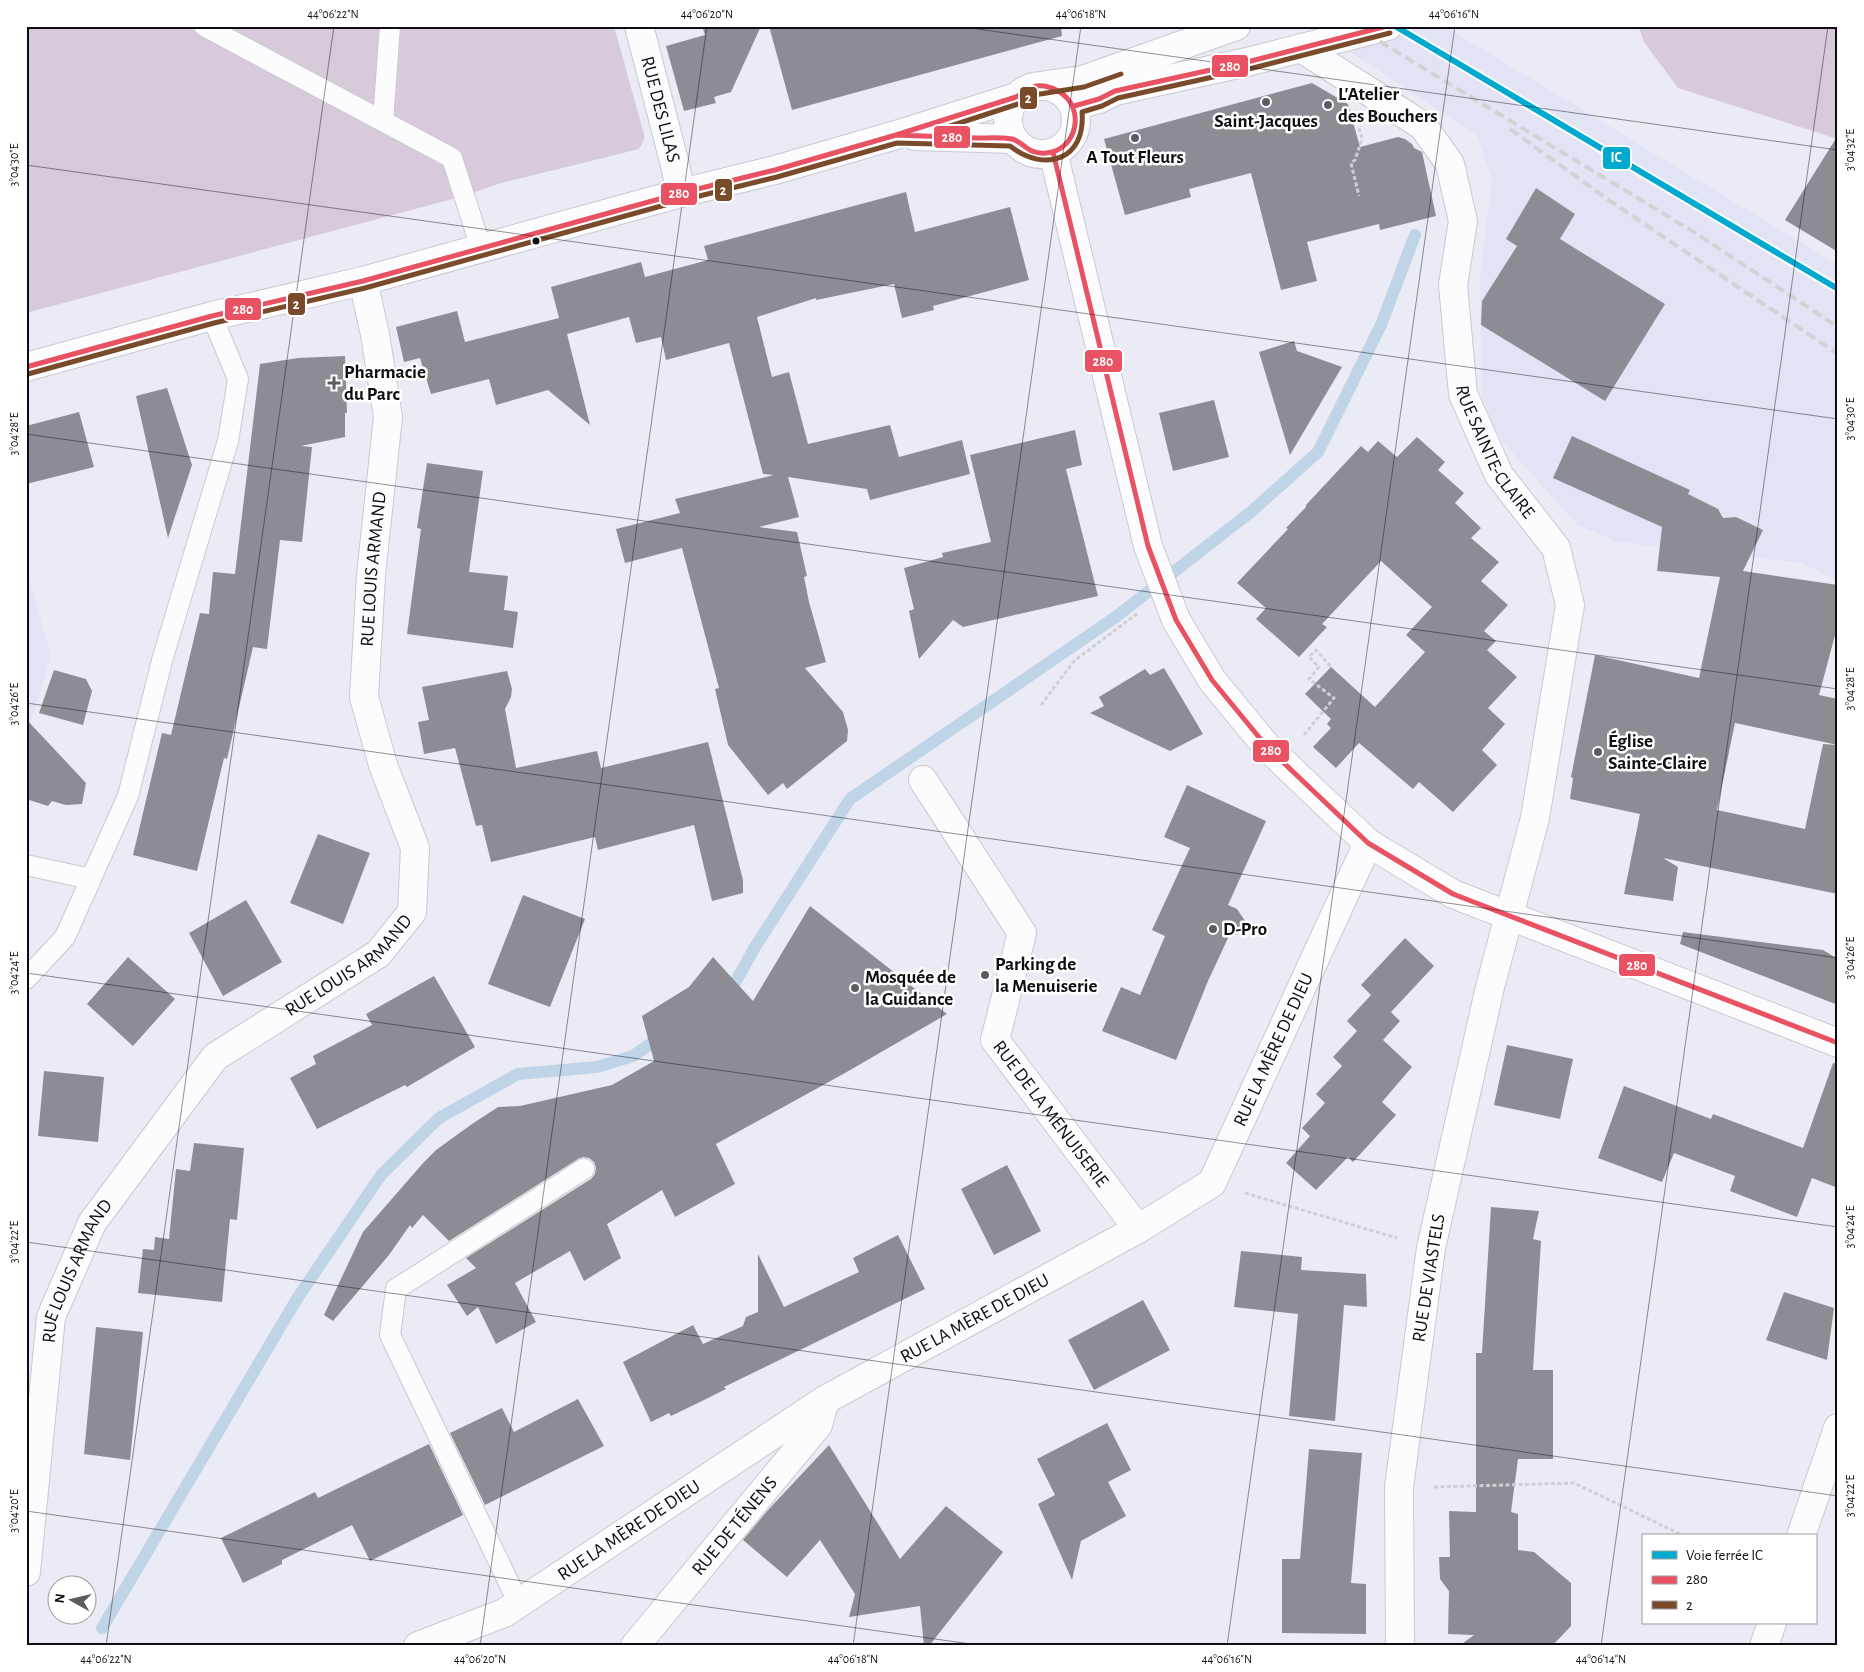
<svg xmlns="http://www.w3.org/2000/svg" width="1864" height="1672" viewBox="0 0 1864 1672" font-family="'Alegreya Sans',sans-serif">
	<rect width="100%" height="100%" fill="#ebebf5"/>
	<!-- built -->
	<path fill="#e3e3f6" d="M1418,26H1444L1838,265V581L1802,563L1618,542L1578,525L1497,436L1481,393L1480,276L1492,180L1477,136L1347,50Z
		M26,568L51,656L26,738Z"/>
	<!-- green -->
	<path fill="#d7cbdb" d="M26,26H614L645,138L639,149L498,184L464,196L26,313Z
		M1638,26H1838V139L1678,88L1644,42Z"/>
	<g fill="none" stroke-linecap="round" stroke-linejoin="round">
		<!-- stream -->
		<path stroke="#c0d4e7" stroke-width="12" d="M725,993L732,988L755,947L850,799L1117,616L1252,511L1318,452L1381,325L1415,235
			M102,1628L298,1297L381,1175L439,1118L518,1074L597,1067L633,1056L663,1035"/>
	</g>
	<!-- building -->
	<path fill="#8c8d94" d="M702,26H761L731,92L714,97L716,103L684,111L666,46L705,35Z
		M769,26H1061L1062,36L792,110Z
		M1312,83L1348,104L1360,147L1398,137L1405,139L1412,144L1414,148L1422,152L1436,216L1380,230L1379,224L1307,242L1317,281L1281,290L1251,173L1189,189L1191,197L1125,215L1104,139Z
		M1838,135V252L1785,220Z
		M1536,188L1575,214L1560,239L1665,304L1605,401L1481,325L1482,301L1517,246L1506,239Z
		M906,192L915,232L1010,207L1029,280L933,306L934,310L902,318L894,284L816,300V298L757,317L772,377L789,372L808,444L890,425L899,457L962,440L970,474L870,500L867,489L788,477L799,517L759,527L797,532L807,576L804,577L809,602L826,662L805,668L843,712L848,730L847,741L787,789L783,783L768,795L728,745L715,689L719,688L682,548L625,563L616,529L680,513L675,499L774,475L763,474L729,343L666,360L661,337L636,343L629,317L567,334L590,425L548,390L496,405L489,379L431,394L420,358L404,362L396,327L457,311L465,342L559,318L551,287L641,262L645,277L708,260L704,246Z
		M1294,341L1297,351L1342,367L1290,455L1259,352Z
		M345,356L347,413H345V437L301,446L312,447L302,542L280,540L267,649L253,647L227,759L224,758L197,871L133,855L162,733L171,735L200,613L209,614L213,572L235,574L260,364L298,358Z
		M167,388L192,465L168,538L136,396Z
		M1214,400L1229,457L1173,471L1159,413Z
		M79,412L94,467L26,484V426Z
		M1075,430L1082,465L1066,469L1098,596L963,627L953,620L919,659L909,611L914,609L904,568L943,557L942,553L991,542L970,455Z
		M1572,436L1690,490L1688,494L1718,509L1723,518L1736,517L1763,530L1743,571L1838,585V624L1819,695L1838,699V745L1735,723L1717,810L1805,829L1823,744L1838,745V894L1663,858L1678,867L1673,901L1624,894L1640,814L1570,799L1573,778L1571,777L1595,655L1699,678L1720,577L1657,571L1662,527L1553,478Z
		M1417,437L1445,462L1438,470L1464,493L1455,503L1481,528L1471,538L1499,562L1481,581L1508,605L1484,631L1496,641L1487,650L1517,677L1488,708L1505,724L1482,750L1497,765L1453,812L1419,782L1413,789L1359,743L1336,768L1313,747L1331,728L1327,724L1331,719L1305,694L1331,667L1375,707L1425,652L1406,635L1432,607L1381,561L1322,624L1327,627L1299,657L1256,619L1266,608L1237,583L1288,529L1286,528L1306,507V505L1361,446L1368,452L1378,441L1397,457Z
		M427,463L483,471L469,572L508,576L504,610L518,612L513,648L407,634L421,529L417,528Z
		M1164,668L1203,734L1170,751L1090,713L1104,706L1099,697L1145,669L1150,675Z
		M54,670L86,679L92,691L83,725L39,713Z
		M507,671L512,689L511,697L505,709L516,768L597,751L601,768L708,742L743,880V893L712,901L694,825L598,850L595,837L491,862L482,825L476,826L455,748L424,754L418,722L429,720L422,687Z
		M26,719L86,783L82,804L66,805L52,801L48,806L26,799Z
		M1187,785L1266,821L1228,905L1237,909L1252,931L1229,936L1208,981L1176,1060L1102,1031L1121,987L1140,995L1165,936L1152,930L1190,848L1164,837Z
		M318,834L370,853L343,924L290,903Z
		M523,895L585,919L550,1007L488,984Z
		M246,900L282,962L223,996L189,933Z
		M810,906L947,1014L845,1073L716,1144L735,1184L675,1217L662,1190L607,1224L621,1258L584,1281L570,1251L515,1283L536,1322L496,1344L478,1307L467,1316L447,1285L476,1268L466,1258L591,1179L595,1174L596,1168L594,1162L589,1158L583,1157L578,1159L449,1241L423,1215L412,1228L410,1225L389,1255L333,1321L324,1315L363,1232L424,1162L436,1150L472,1124L498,1107L520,1106L612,1085L654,1061L642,1016L689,987L713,957L753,1001Z
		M1683,932L1823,950L1838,959V1005L1680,944Z
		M1405,938L1434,966L1391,1012L1400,1021L1383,1040L1412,1067L1382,1102L1396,1115L1353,1162L1348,1157L1316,1190L1286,1163L1310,1136L1302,1128L1325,1103L1316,1094L1342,1066L1333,1057L1357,1031L1347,1021L1371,995L1361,985Z
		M128,957L175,999L133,1046L87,1004Z
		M434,976L475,1047L407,1087L405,1085L317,1129L290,1078L316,1064L313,1056L372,1025L366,1014Z
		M1507,1045L1573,1059L1560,1119L1494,1105Z
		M1833,1063L1838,1064V1188L1812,1178L1797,1217L1730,1191L1735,1176L1674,1153L1662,1182L1598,1158L1624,1086L1711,1119L1713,1114L1803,1148Z
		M44,1071L104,1077L98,1142L38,1136Z
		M194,1143L244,1148L237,1220L230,1219L222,1302L138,1293L143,1249L154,1250L155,1237L169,1239L176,1169L190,1171Z
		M1007,1165L1041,1231L994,1255L961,1189Z
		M1491,1207L1539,1211L1533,1239L1541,1241L1533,1370H1553V1459H1518L1511,1512L1518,1514V1550L1534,1552L1571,1583V1626L1552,1646H1459L1474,1635L1448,1634L1449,1591L1440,1579L1439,1557H1450L1449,1511L1476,1512V1353H1482Z
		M898,1235L925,1289L724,1387L726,1389L700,1402L671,1416L669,1413L651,1422L623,1362L693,1325L703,1344L743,1326L746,1317L758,1312V1254L784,1307L859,1272L853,1258Z
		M1241,1251L1302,1257L1301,1270L1366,1274L1367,1307L1344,1305L1335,1421L1289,1416L1298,1314L1234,1307Z
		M1784,1292L1834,1308L1827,1360L1766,1340Z
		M1143,1300L1170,1350L1094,1390L1068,1340Z
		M96,1327L143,1332L130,1460L84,1454Z
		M578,1399L604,1446L485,1505L450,1433L502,1408L514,1432Z
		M1107,1423L1131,1470L1108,1482L1126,1516L1081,1541L1072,1580L1038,1504L1055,1495L1037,1459Z
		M429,1444L463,1515L370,1561L352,1525L282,1560V1564L243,1583L221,1538L315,1492L318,1498Z
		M829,1445L900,1559L946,1506L1003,1552L929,1646H924L920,1606L849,1617L855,1594L820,1540L787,1577L743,1540L768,1510Z
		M1309,1449L1362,1453L1351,1583L1366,1584V1634L1282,1633V1559H1300Z"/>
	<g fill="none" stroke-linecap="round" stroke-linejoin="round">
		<defs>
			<path id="service" d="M204,26L452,158L481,248
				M383,121L390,26
				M26,865L91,879
				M26,979L65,937L128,796L163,657L228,441L238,379L212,316
				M519,1604L390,1335L396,1289L584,1169"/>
			<g id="minor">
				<path id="s1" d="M639,26L675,165L681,193"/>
				<path id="s2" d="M1301,48L1423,126L1450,164L1463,221L1453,285L1463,394L1499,475L1556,548L1570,605L1535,818L1490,987L1431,1248L1399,1487L1400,1646"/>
				<path d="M1053,152L1148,546L1176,620L1212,680L1267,747L1368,843L1453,894L1838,1043"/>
				<path id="s3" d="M923,780L1022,933L995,1040L1138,1229"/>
				<path d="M1801,1536L1838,1428"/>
				<path id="s4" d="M26,1572L51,1317L92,1223L215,1057L378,954L412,912L415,848L383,765L364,697L371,575L388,417L375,334L363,281"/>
				<path id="s5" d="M418,1646L504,1613L825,1400L1138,1229L1212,1183L1368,843"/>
				<path id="s6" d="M635,1646L818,1425L825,1400"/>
				<path d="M1764,1646L1772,1623"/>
			</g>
			<path id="secondary" d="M1046,85L1083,80L1236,26
				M1008 120a34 34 0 1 1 68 0a34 34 0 1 1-68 0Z
				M1074,106L1099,99L1115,91L1247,62L1388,26
				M915,136L1013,139
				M26,367L212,316L363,281L681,193L775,170L896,135L1016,97"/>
		</defs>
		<!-- service casing -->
		<use href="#service" stroke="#c9c9d1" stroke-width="22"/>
		<!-- minor casing -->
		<use href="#minor" stroke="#c9c9d1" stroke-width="30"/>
		<!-- secondary casing -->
		<use href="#secondary" stroke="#c9c9d1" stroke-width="30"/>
		<!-- path -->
		<path stroke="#cfcfd2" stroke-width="3" stroke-dasharray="4 2.5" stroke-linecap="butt" d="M1359,128L1362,139L1355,160L1351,163L1359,196
			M1041,705L1074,661L1138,613
			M1304,735L1334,698L1309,679L1319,667L1309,657L1316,650L1331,667
			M1245,1193L1397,1238
			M1434,1487L1574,1483L1684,1536"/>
		<!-- service -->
		<use href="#service" stroke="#fcfcfe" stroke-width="20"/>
		<!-- minor -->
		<use href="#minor" stroke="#fcfcfe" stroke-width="28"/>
		<!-- secondary -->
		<use href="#secondary" stroke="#fcfcfe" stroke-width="28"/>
		<!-- rail -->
		<path stroke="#d2d2d5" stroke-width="4" stroke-dasharray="10 5" stroke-linecap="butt" d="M1354,26L1697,234L1838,327
			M1510,129L1613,203L1838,354"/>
		<defs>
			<path id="bus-1" d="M1036,86C1045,85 1051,87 1058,91C1087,107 1077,151 1046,153C1028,155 1024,142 1012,139C1001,137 988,138 977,138C950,137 923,136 896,135L1016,97L1028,89Z
				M1074,106L1099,99L1115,91L1247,62L1387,26
				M1053,152L1148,546L1176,620L1212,680L1267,747L1368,843L1453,894L1838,1043
				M26,367L212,316L363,281L681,193L775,170L896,135"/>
			<path id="bus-2" d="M938,130L1018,104L1034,95L1084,87L1121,74
				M28,374L214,323L365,288L683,200L777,177L897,143L1010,146C1046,174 1086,159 1082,112L1102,106L1118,98L1249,69L1390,33"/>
		</defs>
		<!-- bus-1 casing -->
		<use href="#bus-1" stroke="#fff" stroke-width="9"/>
		<!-- bus-2 casing -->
		<use href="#bus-2" stroke="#fff" stroke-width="9"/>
		<!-- bus-1 -->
		<use href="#bus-1" stroke="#e95263" stroke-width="5"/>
		<!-- bus-2 -->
		<use href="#bus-2" stroke="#7a4b2a" stroke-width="5"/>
		<defs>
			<path id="rail-1" d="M1395,26L1838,289"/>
		</defs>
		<!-- rail-1 casing -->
		<use href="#rail-1" stroke="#fff" stroke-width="10"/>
		<!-- rail-1 -->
		<use href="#rail-1" stroke="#00a9ce" stroke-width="6"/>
	</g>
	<!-- ticks -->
	<path fill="none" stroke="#0d0d13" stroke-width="1" stroke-opacity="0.45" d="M956,26L1838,150M26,165L1838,419M26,434L1838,689M26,703L1838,958M26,973L1838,1227M26,1242L1838,1496M26,1511L985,1646M106,1646L334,26M480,1646L707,26M853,1646L1081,26M1227,1646L1455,26M1601,1646L1828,26"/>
	<!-- markers -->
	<g fill="#5b5b62" stroke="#fff" stroke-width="2">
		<circle cx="1266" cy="102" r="5"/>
		<circle cx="1328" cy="105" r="5"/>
		<circle cx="1135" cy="138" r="5"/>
		<path d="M331.5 375.5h5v5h5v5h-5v5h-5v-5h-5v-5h5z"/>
		<circle cx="1598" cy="752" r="5"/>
		<circle cx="1213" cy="929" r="5"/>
		<circle cx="985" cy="975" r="5"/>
		<circle cx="855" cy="988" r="5"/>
	</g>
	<circle fill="#0d0d13" stroke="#fff" stroke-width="2" cx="536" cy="241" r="4.5"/>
	<g text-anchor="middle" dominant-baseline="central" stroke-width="5" stroke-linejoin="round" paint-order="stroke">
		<!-- poi labels -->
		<g font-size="19" font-weight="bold" fill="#0d0d13" stroke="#fff" text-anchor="start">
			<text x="1338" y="94">L'Atelier<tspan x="1338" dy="22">des Bouchers</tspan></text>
			<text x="1266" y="121" text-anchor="middle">Saint-Jacques</text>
			<text x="1135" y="157" text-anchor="middle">A Tout Fleurs</text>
			<text x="344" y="372">Pharmacie<tspan x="344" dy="22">du Parc</tspan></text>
			<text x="1608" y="741">Église<tspan x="1608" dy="22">Sainte-Claire</tspan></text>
			<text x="1223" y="929">D-Pro</text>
			<text x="995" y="964">Parking de<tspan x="995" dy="22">la Menuiserie</tspan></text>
			<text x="865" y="977">Mosquée de<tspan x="865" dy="22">la Guidance</tspan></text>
		</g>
		<!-- street labels -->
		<g font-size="19" fill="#0d0d13" stroke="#fff">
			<text stroke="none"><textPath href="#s1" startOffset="86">RUE DES LILAS</textPath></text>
			<text stroke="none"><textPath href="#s2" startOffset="490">RUE SAINTE-CLAIRE</textPath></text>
			<text stroke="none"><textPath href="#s4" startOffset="1164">RUE LOUIS ARMAND</textPath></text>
			<text stroke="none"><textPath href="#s4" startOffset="728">RUE LOUIS ARMAND</textPath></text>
			<text stroke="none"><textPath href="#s5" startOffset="1068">RUE LA MÈRE DE DIEU</textPath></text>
			<text stroke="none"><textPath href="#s3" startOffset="385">RUE DE LA MENUISERIE</textPath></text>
			<text stroke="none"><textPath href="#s4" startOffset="308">RUE LOUIS ARMAND</textPath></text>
			<text transform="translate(1429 1278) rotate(-81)">RUE DE VIASTELS</text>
			<text stroke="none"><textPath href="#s5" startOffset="648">RUE LA MÈRE DE DIEU</textPath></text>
			<text stroke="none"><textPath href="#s6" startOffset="156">RUE DE TÉNENS</textPath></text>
			<text stroke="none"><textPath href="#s5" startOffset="242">RUE LA MÈRE DE DIEU</textPath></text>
		</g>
	</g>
	<g stroke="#fff" stroke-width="2">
		<rect x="1211" y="54" width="38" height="24" rx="5" fill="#e95263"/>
		<rect x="1019" y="86" width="19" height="24" rx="5" fill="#7a4b2a"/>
		<rect x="933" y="125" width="38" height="24" rx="5" fill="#e95263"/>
		<rect x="1602" y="146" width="29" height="24" rx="5" fill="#00a9ce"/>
		<rect x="714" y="178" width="19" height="24" rx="5" fill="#7a4b2a"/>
		<rect x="660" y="182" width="38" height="24" rx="5" fill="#e95263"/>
		<rect x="287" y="292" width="19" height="24" rx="5" fill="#7a4b2a"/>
		<rect x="224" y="297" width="38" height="24" rx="5" fill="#e95263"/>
		<rect x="1084" y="349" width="39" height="24" rx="5" fill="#e95263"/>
		<rect x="1252" y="739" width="38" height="24" rx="5" fill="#e95263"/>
		<rect x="1618" y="953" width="38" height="24" rx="5" fill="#e95263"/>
	</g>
	<g font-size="14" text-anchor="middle" font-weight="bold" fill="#fff">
		<text x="1230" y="71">280</text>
		<text x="1028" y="103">2</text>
		<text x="952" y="142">280</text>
		<text x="1616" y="162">IC</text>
		<text x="723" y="195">2</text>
		<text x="679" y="198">280</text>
		<text x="296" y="309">2</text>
		<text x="243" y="314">280</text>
		<text x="1103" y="366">280</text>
		<text x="1271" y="755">280</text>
		<text x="1637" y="970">280</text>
	</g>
	<!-- border -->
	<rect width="1864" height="1672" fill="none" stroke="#ffffff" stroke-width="55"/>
	<!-- legend -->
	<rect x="1642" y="1534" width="175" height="90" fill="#ffffff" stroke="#9e9ea1"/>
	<rect x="1652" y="1551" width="25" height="8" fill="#00a9ce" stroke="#9e9ea1"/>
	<text x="1686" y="1560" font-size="15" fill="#0d0d13">Voie ferrée IC</text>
	<rect x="1652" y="1576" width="25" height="8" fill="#e95263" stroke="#9e9ea1"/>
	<text x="1686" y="1584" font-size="15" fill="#0d0d13">280</text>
	<rect x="1652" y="1601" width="25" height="8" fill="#7a4b2a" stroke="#9e9ea1"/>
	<text x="1686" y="1610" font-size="15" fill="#0d0d13">2</text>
	<!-- north arrow -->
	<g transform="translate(72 1600) rotate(278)"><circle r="24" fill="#ffffff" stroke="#9e9ea1"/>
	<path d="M0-4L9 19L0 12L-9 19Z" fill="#5b5b62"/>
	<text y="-8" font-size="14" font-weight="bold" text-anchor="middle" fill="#0d0d13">N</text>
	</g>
	<rect x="28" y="28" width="1808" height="1616" fill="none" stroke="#0d0d13" stroke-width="2"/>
	<g font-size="12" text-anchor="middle" fill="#0d0d13">
		<text x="333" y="18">44°06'22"N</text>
		<text x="707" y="18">44°06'20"N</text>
		<text x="1081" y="18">44°06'18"N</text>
		<text x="1454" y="18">44°06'16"N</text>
		<text transform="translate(1850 150) rotate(-90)" y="4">3°04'32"E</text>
		<text transform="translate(14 165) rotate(-90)" y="4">3°04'30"E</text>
		<text transform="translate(1850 419) rotate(-90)" y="4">3°04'30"E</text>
		<text transform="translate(14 434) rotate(-90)" y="4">3°04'28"E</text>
		<text transform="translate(1850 689) rotate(-90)" y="4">3°04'28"E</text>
		<text transform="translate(14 704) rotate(-90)" y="4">3°04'26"E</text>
		<text transform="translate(1850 958) rotate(-90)" y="4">3°04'26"E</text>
		<text transform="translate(14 973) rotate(-90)" y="4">3°04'24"E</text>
		<text transform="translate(1850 1227) rotate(-90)" y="4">3°04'24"E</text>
		<text transform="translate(14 1242) rotate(-90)" y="4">3°04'22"E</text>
		<text transform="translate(1850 1496) rotate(-90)" y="4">3°04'22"E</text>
		<text transform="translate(14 1511) rotate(-90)" y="4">3°04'20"E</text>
		<text x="106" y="1663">44°06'22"N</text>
		<text x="480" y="1663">44°06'20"N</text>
		<text x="853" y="1663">44°06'18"N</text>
		<text x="1227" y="1663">44°06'16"N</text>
		<text x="1601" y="1663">44°06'14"N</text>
	</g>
</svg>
